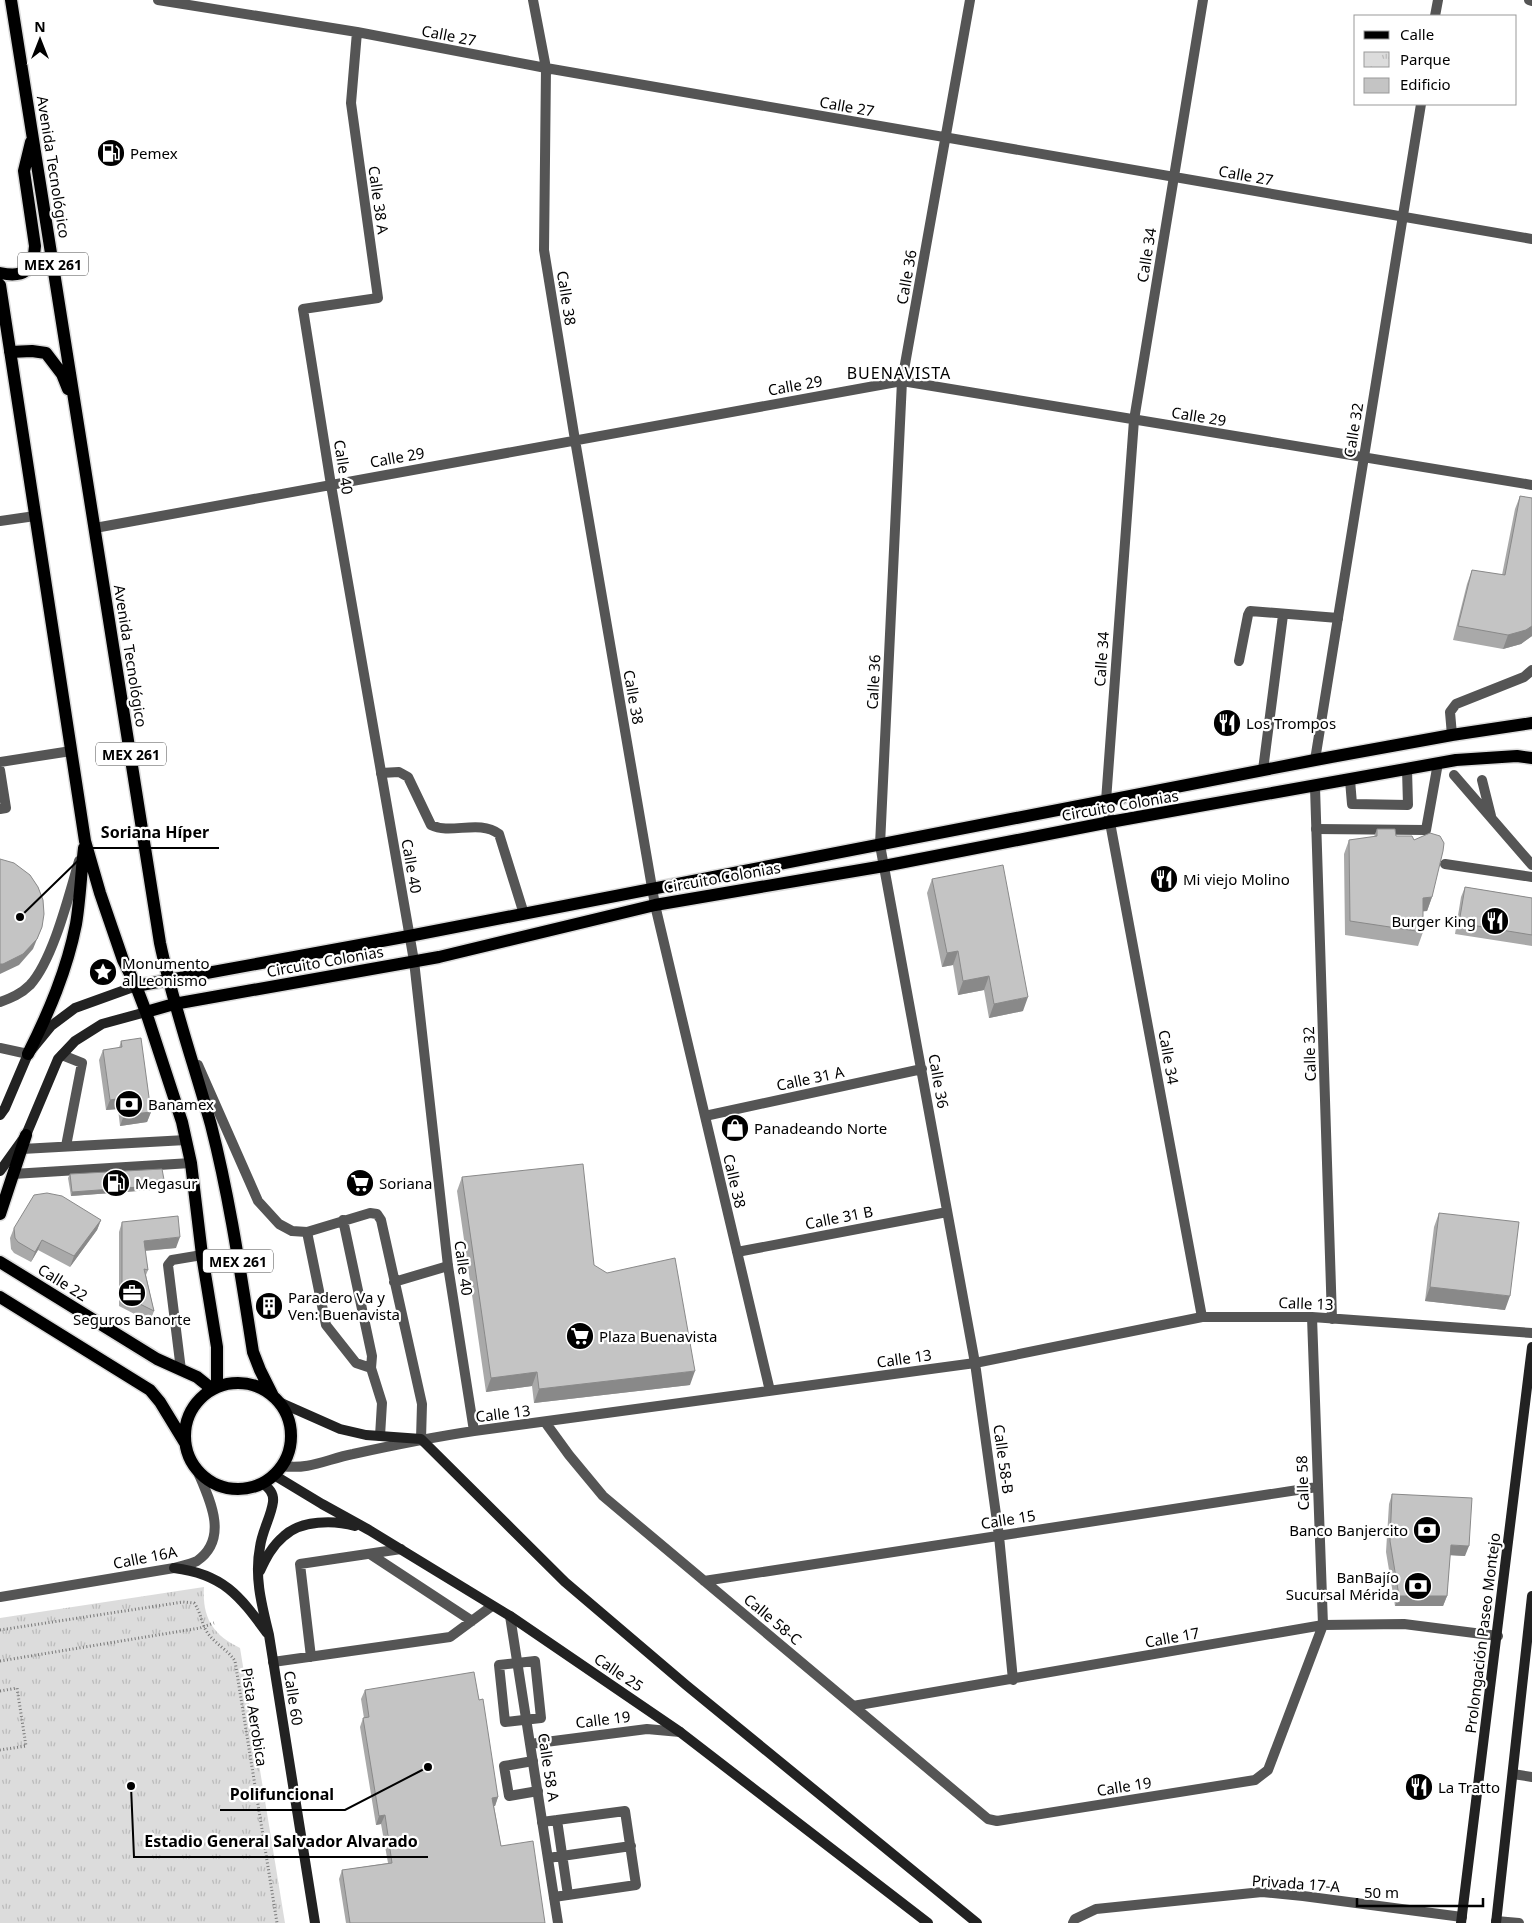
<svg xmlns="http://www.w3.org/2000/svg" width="1532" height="1923" viewBox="0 0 1532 1923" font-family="'Noto Sans',sans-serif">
	<defs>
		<pattern id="park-tufts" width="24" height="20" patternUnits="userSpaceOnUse" patternTransform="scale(1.25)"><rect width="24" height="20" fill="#dcdcdc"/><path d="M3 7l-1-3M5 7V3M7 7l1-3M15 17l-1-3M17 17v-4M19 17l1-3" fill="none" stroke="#bbb"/></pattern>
	</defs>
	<rect width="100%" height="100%" fill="#fff"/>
	<!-- park -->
	<path fill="url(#park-tufts)" d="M204,1587C202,1618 213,1635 240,1648L285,1923H0V1618Z"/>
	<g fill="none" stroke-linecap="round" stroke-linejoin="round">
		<defs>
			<path id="primary" d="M11,0L160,943C173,1005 194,1064 211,1125C230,1199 241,1276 253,1352L260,1370L273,1396
				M0,273C24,278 33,271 35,246L24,171L31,142
				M0,285L85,841L100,893L123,960L136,986L146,1012L182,1122L191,1163L202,1255L217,1347V1387
				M10,352L32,351L46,353L62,374L68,389
				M136,986L409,936L1315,760L1452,735L1532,723
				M146,1012L174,1004L439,957L655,905L884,866L1110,822L1456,760L1517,756L1532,758
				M28,1054C49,1012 67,970 76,924C80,900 81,873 84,848
				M0,1214L26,1135
				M0,1262L157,1359L197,1377L212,1389
				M0,1297L150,1390L160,1402L185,1443
				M185 1436a53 53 0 1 1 106 0a53 53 0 1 1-106 0Z"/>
		</defs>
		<!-- primary casing -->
		<use href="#primary" stroke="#dbdbdb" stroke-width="15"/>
		<!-- path -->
		<path stroke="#777" stroke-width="3" stroke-dasharray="1 2.5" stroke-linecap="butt" d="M0,1630L183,1602L194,1603C201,1612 201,1623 207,1632C215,1644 228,1650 235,1661L277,1923
			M0,1661L200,1628L214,1623
			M0,1691L17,1688L26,1746L0,1750"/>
		<!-- service -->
		<path stroke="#555" stroke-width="10" d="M0,521L35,516
			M1239,661L1248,615L1250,611L1338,618
			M1452,735L1450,712L1456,704L1524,677L1532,670
			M0,762L71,751
			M0,770L6,808L0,809
			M1263,770L1283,615
			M381,773L399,772L408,777L431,825C451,835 479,819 499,834L524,914
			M1454,775L1532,865
			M1350,780L1352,804L1408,805L1407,769
			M1482,780L1491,816
			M1316,829L1426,830L1438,763
			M1445,864L1532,877
			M0,1002C11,998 21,994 30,985C53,960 69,895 79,861
			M0,1048L28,1054
			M62,1055L82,1063L66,1146
			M198,1065L258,1201L279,1224L292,1231L307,1232L370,1213L377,1214L381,1220L422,1404L421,1439
			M22,1149L186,1140
			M13,1174L191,1163
			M343,1220L372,1356L371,1368L382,1403L380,1436
			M307,1232L326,1325L356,1363L371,1368
			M394,1282L448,1266
			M181,1370L168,1265L172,1260L202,1255
			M370,1554L472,1621
			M311,1657L300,1564L401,1549
			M535,1661L541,1718L505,1722L499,1665Z
			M273,1662L450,1637L492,1606
			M533,1761L504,1766L509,1796L538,1791
			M1513,1774L1532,1777
			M557,1820L568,1895
			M542,1822L625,1811L636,1885L554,1897
			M548,1858L631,1846"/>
		<!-- minor -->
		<path stroke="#555" stroke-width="10" d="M158,0L357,32L546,68L1532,239
			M533,0L546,68L544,250L575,440L655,905L770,1391
			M970,0L902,381L880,845L975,1363L999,1536L1013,1680
			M1529,0L1532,1
			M1435,16L1438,0
			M357,32L351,103L378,298L303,309L331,485L414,961L448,1266L474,1431
			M95,528L902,381L1532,485
			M1315,760L1421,104
			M1315,787L1332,1319
			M705,1116L922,1069
			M737,1252L947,1212
			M1202,1317L1106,801L1134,420L1203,0
			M545,1422L569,1455L603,1496L988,1819L997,1821L1255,1780L1268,1770L1323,1625L1312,1317
			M282,1466C310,1470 327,1459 353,1454C394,1445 434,1437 474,1431L975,1363L1202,1317H1312L1532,1333
			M704,1581L1317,1487
			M0,1597L174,1568C181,1566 191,1564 197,1561C230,1538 209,1498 197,1470
			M510,1616L558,1923
			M853,1706L1323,1625L1404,1624L1498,1636
			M530,1744L647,1729L680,1732
			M1496,1921L1519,1923
			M1073,1923L1075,1919L1096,1909L1262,1892L1303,1896L1462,1917"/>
		<!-- secondary -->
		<path stroke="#222" stroke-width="10" d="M0,1115L5,1108L28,1054L51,1026L75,1008L136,986
			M0,1171L26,1135L58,1059L75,1041L102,1024L146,1012
			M279,1402L340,1429L366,1435L421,1439L565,1582L686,1685L977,1923
			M274,1475L322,1504L369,1530L510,1616L680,1732L928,1923
			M262,1483C269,1488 274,1493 273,1502C271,1517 262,1531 260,1547C254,1577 262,1606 269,1635L315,1923
			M174,1568C223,1574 239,1595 267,1633
			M260,1571C266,1558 272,1546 284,1536C301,1520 334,1520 355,1526
			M1461,1923L1532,1347
			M1496,1923L1532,1596"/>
		<!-- primary -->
		<use href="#primary" stroke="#000" stroke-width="12"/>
	</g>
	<!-- wall -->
	<path fill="#a9a9a9" d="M1520,496L1532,498V636L1521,644L1503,649L1453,640L1467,584L1472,570L1502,575L1515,509Z
		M1377,829L1396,836L1414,840L1432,897L1427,911H1423V932L1418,946L1345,935L1344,854L1349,840L1374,837Z
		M932,879L1023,1011L989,1018L984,990L958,995L953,965L942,967L927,893Z
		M1465,887L1532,898V946L1455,934L1461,897Z
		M121,1041L151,1112L147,1122L120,1126L118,1109L106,1110L99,1060L103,1050L119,1048Z
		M70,1174L164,1189L71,1196L68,1178Z
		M462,1177L594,1265L690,1385L534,1403L532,1386L486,1392L457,1191Z
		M1439,1213L1505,1310L1425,1301L1434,1227Z
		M101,1220L97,1230L70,1267L38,1250L31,1262L14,1253L11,1249L10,1238L14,1228Z
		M122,1222L176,1248L145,1251L148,1270L146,1275L154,1311L150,1322L119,1306V1232Z
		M1392,1494L1465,1556L1450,1555L1447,1596L1443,1606H1395L1386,1552L1389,1504Z
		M365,1690L479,1700L498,1797L495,1806H494L501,1846L545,1923H346L339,1879L342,1870L388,1863L381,1824L376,1825L360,1727L363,1718H364L361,1699Z"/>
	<!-- shaded-wall -->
	<path fill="#898989" d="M1532,626V636L1521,644L1503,649L1508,635Z
		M1432,897L1427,911L1418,912L1423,898Z
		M42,927L33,949L19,965L0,974V964Z
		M958,951L953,965L942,967L947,953Z
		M989,976L984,990L958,995L963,981Z
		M1028,997L1023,1011L989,1018L994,1004Z
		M122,1098L118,1109L106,1110L110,1100Z
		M151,1112L147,1122L120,1126L124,1115Z
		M165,1185L164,1189L71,1196L72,1192Z
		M101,1220L97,1230L70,1267L74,1256Z
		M180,1237L176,1248L140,1251L144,1241Z
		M42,1240L38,1250L31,1262L35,1252Z
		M1430,1287L1510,1296L1505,1310L1425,1301Z
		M695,1371L690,1385L534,1403L539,1389Z
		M537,1372L532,1386L486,1392L491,1378Z
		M1451,1545L1469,1546L1465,1556L1447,1555Z
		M1399,1596H1447L1443,1606H1395Z
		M498,1797L495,1806L489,1807L492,1798Z
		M385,1815L381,1824L376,1825L379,1816Z"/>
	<!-- building -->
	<path fill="#c4c4c4" stroke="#898989" d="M1520,496L1532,498V626L1526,630L1508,635L1458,626L1472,570L1505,575Z
		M1377,829H1395L1396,836H1412L1414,840L1430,833L1440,836L1444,843L1443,851L1432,897L1423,898V932L1350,921L1349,840L1377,836Z
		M0,859L14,863L30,875L38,887L43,900L44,914L42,927L37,939L23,954L3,964H0Z
		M1003,865L1028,997L994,1004L989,976L963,981L958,951L947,953L932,879Z
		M1465,887L1532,898V935L1459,923Z
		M141,1038L151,1112L124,1115L122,1098L110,1100L103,1050L122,1047L121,1041Z
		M583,1164L594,1265L607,1273L675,1258L695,1371L539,1389L537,1372L491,1378L462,1177Z
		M162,1169L165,1185L72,1192L70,1174Z
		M47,1193L62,1196L101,1220L74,1256L42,1240L35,1252L18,1242L15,1238L14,1228L34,1195Z
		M1439,1213L1519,1222L1510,1296L1430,1287Z
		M178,1216L180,1237L144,1241L148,1270L144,1269L154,1311L122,1295V1222Z
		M1392,1494L1472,1498L1469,1546L1451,1545L1447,1596H1399L1390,1541Z
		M474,1672L479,1700L483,1699L498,1797L492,1798L501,1846L533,1841L545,1923H350L342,1870L392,1863L385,1815L379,1816L363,1718L369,1717L365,1690Z"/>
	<!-- icons -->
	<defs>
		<symbol id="fuel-disc" viewBox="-11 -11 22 22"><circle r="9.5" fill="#000" stroke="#fff"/><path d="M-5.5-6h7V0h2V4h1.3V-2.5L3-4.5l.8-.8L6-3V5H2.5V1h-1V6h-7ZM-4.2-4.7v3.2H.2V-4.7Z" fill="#fff"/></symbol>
		<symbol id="restaurant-disc" viewBox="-11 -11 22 22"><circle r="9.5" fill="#000" stroke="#fff"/><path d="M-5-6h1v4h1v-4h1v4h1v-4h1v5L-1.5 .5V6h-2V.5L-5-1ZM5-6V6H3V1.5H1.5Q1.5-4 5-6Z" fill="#fff"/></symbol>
		<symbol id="sight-disc" viewBox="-11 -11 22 22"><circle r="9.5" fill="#000" stroke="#fff"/><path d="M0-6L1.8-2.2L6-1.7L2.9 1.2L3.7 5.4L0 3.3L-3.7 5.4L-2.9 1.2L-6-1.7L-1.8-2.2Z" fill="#fff"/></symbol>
		<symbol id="bank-disc" viewBox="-11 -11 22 22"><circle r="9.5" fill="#000" stroke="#fff"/><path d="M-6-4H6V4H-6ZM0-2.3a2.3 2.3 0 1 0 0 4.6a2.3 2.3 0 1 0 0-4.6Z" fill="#fff"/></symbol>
		<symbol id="shop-disc" viewBox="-11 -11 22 22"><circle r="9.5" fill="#000" stroke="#fff"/><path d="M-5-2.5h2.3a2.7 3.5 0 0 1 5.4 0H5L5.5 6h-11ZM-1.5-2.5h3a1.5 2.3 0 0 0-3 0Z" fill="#fff"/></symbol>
		<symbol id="supermarket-disc" viewBox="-11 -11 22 22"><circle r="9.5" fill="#000" stroke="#fff"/><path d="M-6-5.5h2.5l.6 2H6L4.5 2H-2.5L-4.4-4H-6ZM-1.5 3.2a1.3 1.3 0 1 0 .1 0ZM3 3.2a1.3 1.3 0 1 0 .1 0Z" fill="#fff"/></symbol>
		<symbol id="office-disc" viewBox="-11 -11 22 22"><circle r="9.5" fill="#000" stroke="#fff"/><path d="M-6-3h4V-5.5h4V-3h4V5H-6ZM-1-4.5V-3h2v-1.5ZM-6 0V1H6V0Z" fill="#fff"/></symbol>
		<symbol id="building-disc" viewBox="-11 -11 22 22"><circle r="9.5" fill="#000" stroke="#fff"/><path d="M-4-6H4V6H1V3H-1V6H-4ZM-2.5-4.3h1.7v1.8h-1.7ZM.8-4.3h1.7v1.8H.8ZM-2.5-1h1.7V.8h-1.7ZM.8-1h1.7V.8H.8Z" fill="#fff"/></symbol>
	</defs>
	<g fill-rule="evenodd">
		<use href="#fuel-disc" x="95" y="137" width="32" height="32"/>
		<use href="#restaurant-disc" x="1211" y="707" width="32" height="32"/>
		<use href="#restaurant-disc" x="1148" y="863" width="32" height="32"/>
		<use href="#restaurant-disc" x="1479" y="905" width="32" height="32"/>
		<use href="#sight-disc" x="87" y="956" width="32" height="32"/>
		<use href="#bank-disc" x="113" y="1088" width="32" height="32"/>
		<use href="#shop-disc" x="719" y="1112" width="32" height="32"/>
		<use href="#fuel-disc" x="100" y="1167" width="32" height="32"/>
		<use href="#supermarket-disc" x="344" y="1167" width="32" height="32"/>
		<use href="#office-disc" x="116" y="1277" width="32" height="32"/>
		<use href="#building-disc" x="253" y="1290" width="32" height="32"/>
		<use href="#supermarket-disc" x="564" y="1320" width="32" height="32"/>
		<use href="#bank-disc" x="1411" y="1514" width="32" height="32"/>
		<use href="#bank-disc" x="1402" y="1570" width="32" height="32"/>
		<use href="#restaurant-disc" x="1403" y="1771" width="32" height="32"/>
	</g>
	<g text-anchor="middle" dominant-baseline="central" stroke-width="4.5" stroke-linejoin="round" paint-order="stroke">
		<!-- shield labels -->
		<g fill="#fff" stroke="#4c4c4c" stroke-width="1">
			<rect x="18" y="252.5" width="70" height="23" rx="4"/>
			<rect x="96" y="742.5" width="70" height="23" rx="4"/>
			<rect x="203" y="1249.5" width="70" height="23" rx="4"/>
		</g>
		<g font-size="14" font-weight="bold" fill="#000">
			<text x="53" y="264">MEX 261</text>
			<text x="131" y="754">MEX 261</text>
			<text x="238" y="1261">MEX 261</text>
		</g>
		<!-- street labels -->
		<g font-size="15" fill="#000" stroke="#fff">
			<text transform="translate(449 35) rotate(11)">Calle 27</text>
			<text transform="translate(847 106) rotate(10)">Calle 27</text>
			<text transform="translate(54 167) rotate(81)">Avenida Tecnológico</text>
			<text transform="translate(1246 175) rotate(10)">Calle 27</text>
			<text transform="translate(379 200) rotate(82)">Calle 38 A</text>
			<text transform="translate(1146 255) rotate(-81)">Calle 34</text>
			<text transform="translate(906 277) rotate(-80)">Calle 36</text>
			<text transform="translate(567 298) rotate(81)">Calle 38</text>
			<text transform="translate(795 385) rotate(-10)">Calle 29</text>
			<text transform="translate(1199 416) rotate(9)">Calle 29</text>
			<text transform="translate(1353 430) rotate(-81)">Calle 32</text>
			<text transform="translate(397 457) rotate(-10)">Calle 29</text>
			<text transform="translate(344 467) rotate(81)">Calle 40</text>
			<text transform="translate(131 656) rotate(81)">Avenida Tecnológico</text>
			<text transform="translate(1101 659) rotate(-86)">Calle 34</text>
			<text transform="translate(873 682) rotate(-87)">Calle 36</text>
			<text transform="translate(634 697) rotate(80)">Calle 38</text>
			<text transform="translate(1120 805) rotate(-10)">Circuito Colonias</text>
			<text transform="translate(412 866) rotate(80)">Calle 40</text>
			<text transform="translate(722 877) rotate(-10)">Circuito Colonias</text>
			<text transform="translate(325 961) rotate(-10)">Circuito Colonias</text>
			<text transform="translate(1309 1054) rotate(-92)">Calle 32</text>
			<text transform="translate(1169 1057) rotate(80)">Calle 34</text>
			<text transform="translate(810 1078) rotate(-12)">Calle 31 A</text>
			<text transform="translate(939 1081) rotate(80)">Calle 36</text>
			<text transform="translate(735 1181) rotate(77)">Calle 38</text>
			<text transform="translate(839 1217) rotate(-11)">Calle 31 B</text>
			<text transform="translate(464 1268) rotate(82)">Calle 40</text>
			<text transform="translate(63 1282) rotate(32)">Calle 22</text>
			<text transform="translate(1306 1303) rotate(2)">Calle 13</text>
			<text transform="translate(904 1358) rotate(-8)">Calle 13</text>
			<text transform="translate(503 1413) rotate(-7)">Calle 13</text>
			<text transform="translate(1004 1459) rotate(82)">Calle 58-B</text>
			<text transform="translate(1302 1483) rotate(-92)">Calle 58</text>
			<text transform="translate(1008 1519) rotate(-9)">Calle 15</text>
			<text transform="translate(145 1557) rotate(-11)">Calle 16A</text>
			<text transform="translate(773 1619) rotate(40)">Calle 58-C</text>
			<text transform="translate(1482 1633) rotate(-83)">Prolongación Paseo Montejo</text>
			<text transform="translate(1172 1637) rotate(-10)">Calle 17</text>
			<text transform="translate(619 1672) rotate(34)">Calle 25</text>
			<text transform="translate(294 1698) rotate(81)">Calle 60</text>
			<text transform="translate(255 1717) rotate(81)">Pista Aerobica</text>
			<text transform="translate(603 1719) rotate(-7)">Calle 19</text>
			<text transform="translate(549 1767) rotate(81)">Calle 58 A</text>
			<text transform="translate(1124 1786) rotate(-9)">Calle 19</text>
			<text transform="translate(1296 1883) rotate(4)">Privada 17-A</text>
		</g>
		<!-- poi labels -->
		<g font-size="15" fill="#000" stroke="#fff" text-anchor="start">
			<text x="130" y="153">Pemex</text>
			<text x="1246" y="723">Los Trompos</text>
			<text x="1183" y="879">Mi viejo Molino</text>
			<text x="1476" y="921" text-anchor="end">Burger King</text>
			<text x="122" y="963">Monumento<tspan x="122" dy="17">al Leonismo</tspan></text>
			<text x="148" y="1104">Banamex</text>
			<text x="754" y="1128">Panadeando Norte</text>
			<text x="135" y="1183">Megasur</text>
			<text x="379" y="1183">Soriana</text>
			<text x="288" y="1297">Paradero Va y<tspan x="288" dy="17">Ven: Buenavista</tspan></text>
			<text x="132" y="1319" text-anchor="middle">Seguros Banorte</text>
			<text x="599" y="1336">Plaza Buenavista</text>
			<text x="1408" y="1530" text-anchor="end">Banco Banjercito</text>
			<text x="1399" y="1577" text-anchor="end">BanBajío<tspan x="1399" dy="17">Sucursal Mérida</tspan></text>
			<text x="1438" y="1787">La Tratto</text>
		</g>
		<!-- neighbourhood labels -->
		<g font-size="16" letter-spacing="1" fill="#000" stroke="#fff">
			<text x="899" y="373">BUENAVISTA</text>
		</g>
	</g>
	<!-- callouts -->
	<path fill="none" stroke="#000" stroke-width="2" d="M20 917L91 848H219M428 1767L345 1810H220M131 1786L134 1857H428"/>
	<g fill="#000" stroke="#fff" stroke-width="2">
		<circle cx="20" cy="917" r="5"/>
		<circle cx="428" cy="1767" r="5"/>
		<circle cx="131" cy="1786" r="5"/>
	</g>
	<g font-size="16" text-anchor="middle" font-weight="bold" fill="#000" stroke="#fff" stroke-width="4.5" stroke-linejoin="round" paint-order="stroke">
		<text x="155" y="838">Soriana Híper</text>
		<text x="282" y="1800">Polifuncional</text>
		<text x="281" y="1847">Estadio General Salvador Alvarado</text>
	</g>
	<!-- legend -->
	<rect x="1354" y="15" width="162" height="90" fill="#ffffff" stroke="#999999"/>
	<rect x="1364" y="31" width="25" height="8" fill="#000000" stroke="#999999"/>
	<text x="1400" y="40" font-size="15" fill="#000000">Calle</text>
	<rect x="1364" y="52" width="25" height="15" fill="url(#park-tufts)" stroke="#999999"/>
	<text x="1400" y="65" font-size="15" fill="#000000">Parque</text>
	<rect x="1364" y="78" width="25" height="15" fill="#c4c4c4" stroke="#999999"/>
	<text x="1400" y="90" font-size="15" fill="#000000">Edificio</text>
	<!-- north arrow -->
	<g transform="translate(40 40)" stroke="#ffffff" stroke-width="4" paint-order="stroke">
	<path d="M0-4L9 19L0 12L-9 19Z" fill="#000000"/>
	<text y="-8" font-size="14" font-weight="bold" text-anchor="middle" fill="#000000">N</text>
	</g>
	<!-- scale -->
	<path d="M1357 1898v8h126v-8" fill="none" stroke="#000000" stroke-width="2.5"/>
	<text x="1364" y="1898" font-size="15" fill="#000000" stroke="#ffffff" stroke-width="4" paint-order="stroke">50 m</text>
</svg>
